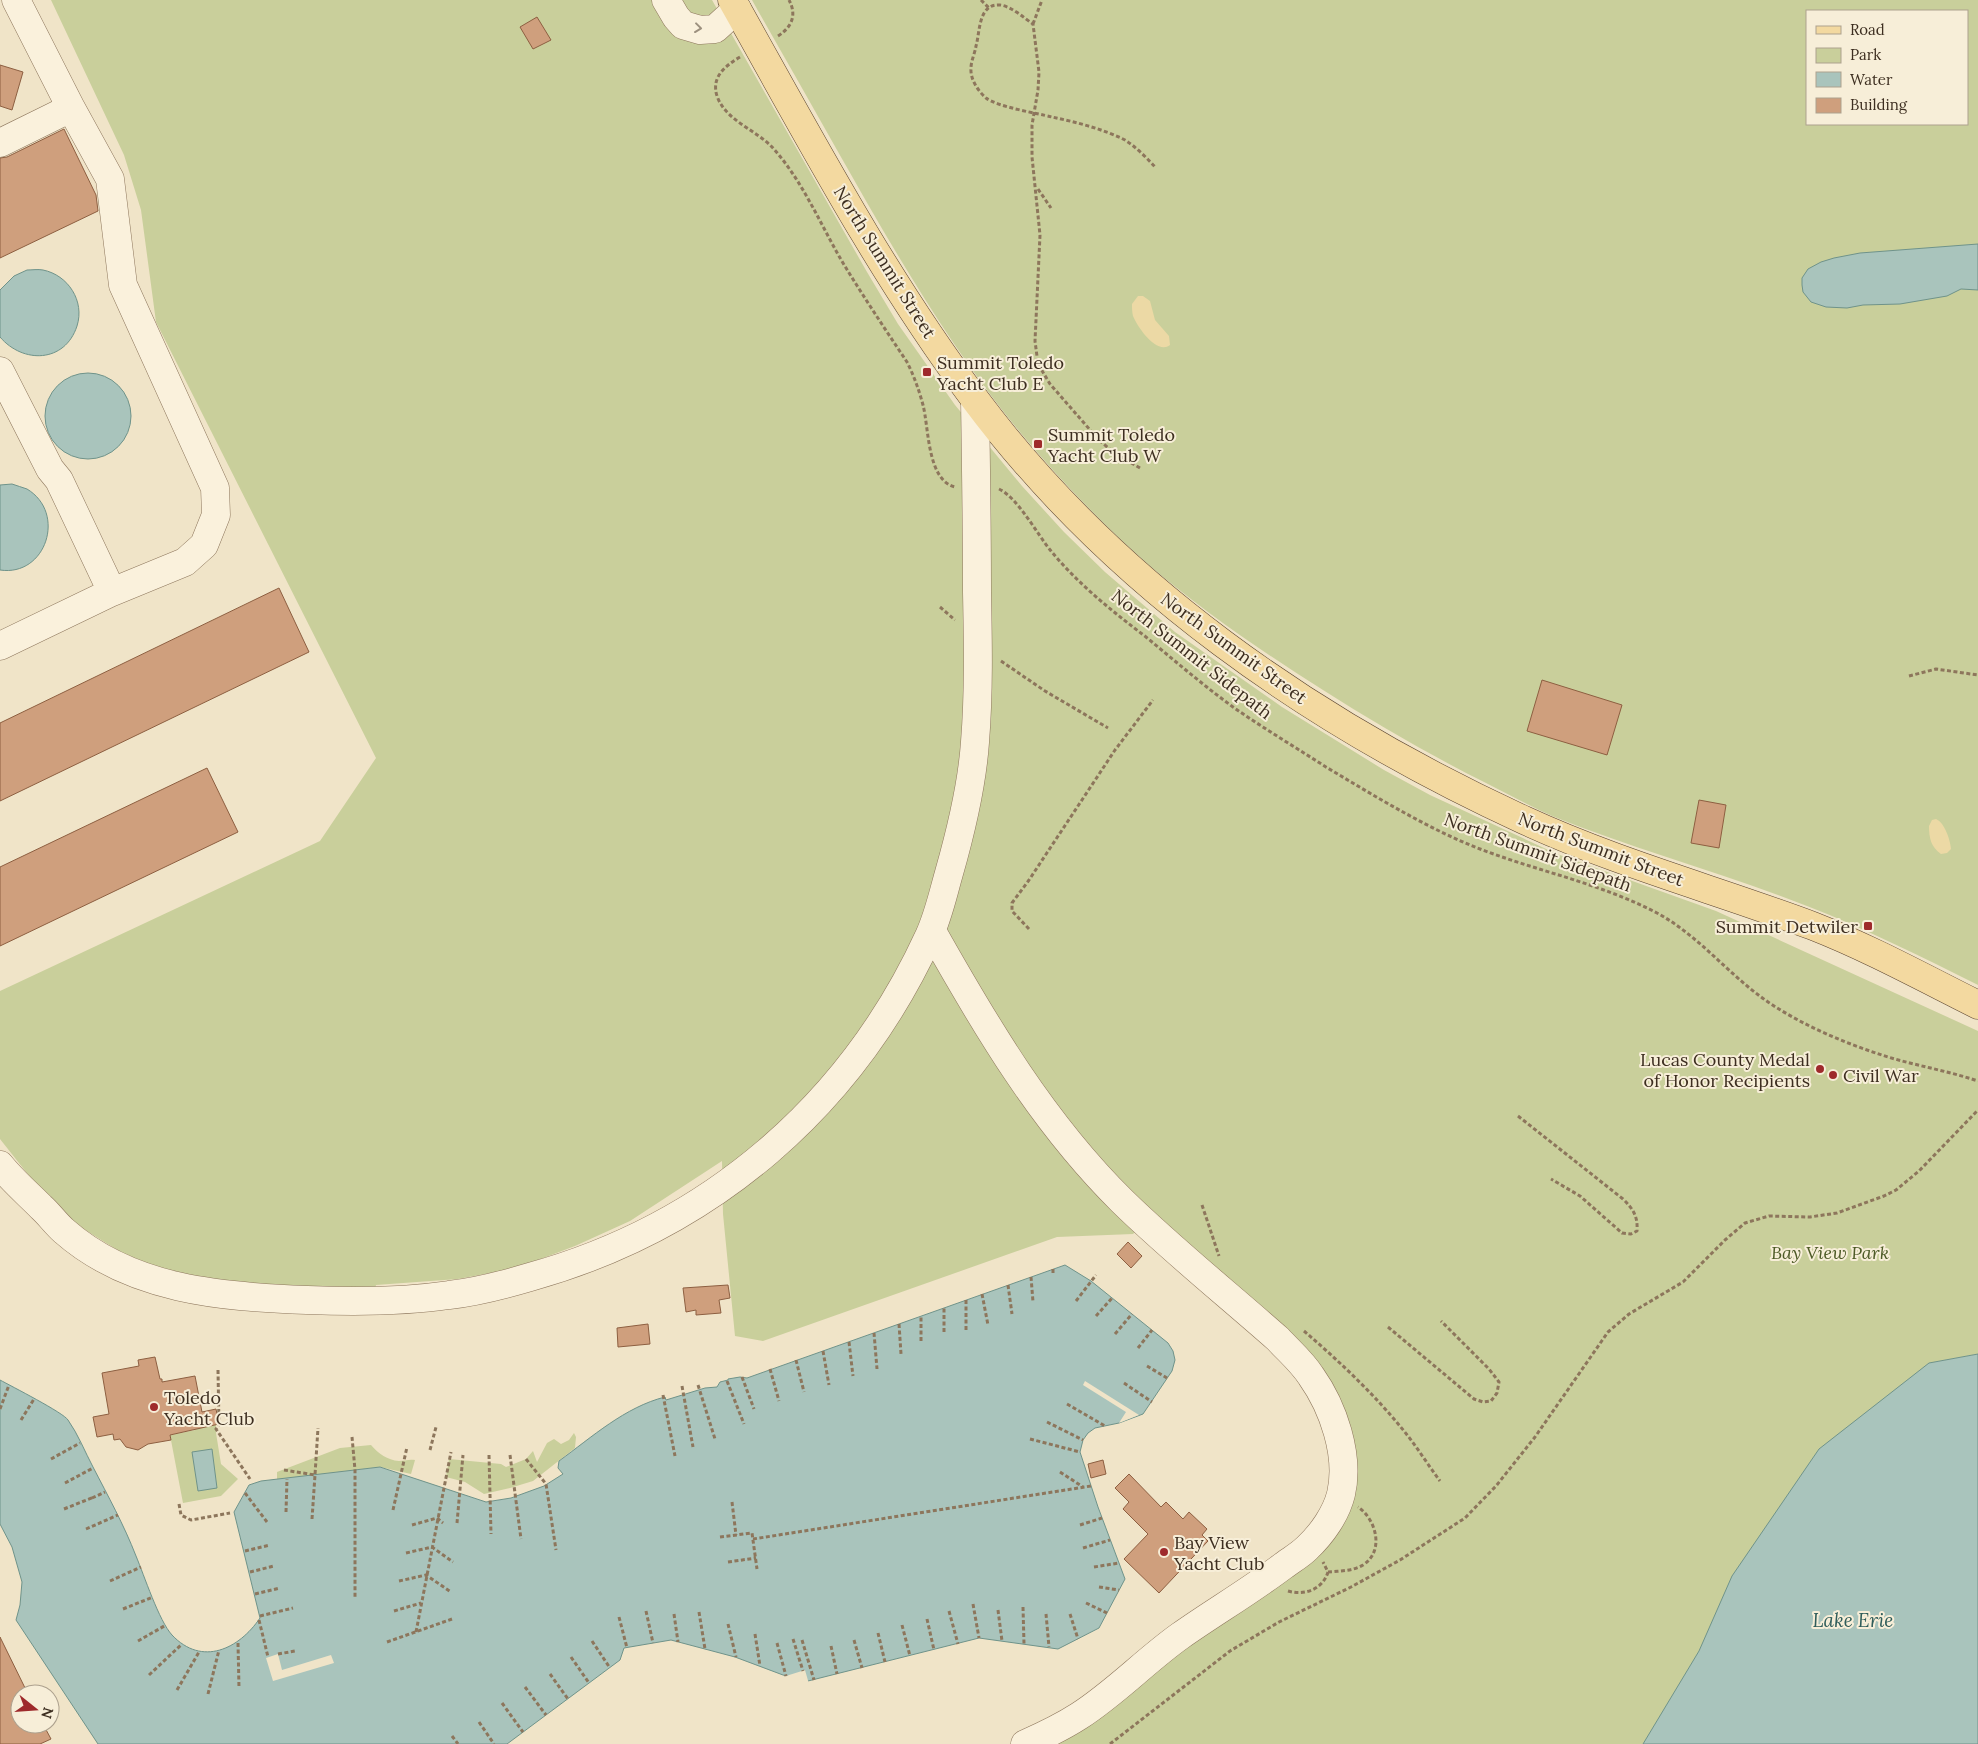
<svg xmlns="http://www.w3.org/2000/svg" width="1978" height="1744" viewBox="0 0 1978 1744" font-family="Lora,serif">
	<rect width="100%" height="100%" fill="#f0e4c8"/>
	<!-- green -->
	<path fill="#c9cf9b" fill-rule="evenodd" d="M51,0H712L867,272L898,324L955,405L1022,486L1064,532L1105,572L1175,632L1282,707L1384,770L1430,795L1557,854L1716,911L1978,1031V1354L1935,1362L1675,1744H1051L1335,1522L1328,1380L1150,1218L1133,1234L1057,1237L763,1341L735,1336L723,1214L722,1161L630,1221L575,1246L517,1268L458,1279L376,1285L375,1290L225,1284L172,1273L122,1253L79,1226L45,1196L0,1139V991L320,841L376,758L156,322L141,210L124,155Z
		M752,0H1978V985C1922,957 1866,929 1807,906C1723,873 1636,850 1552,816C1530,806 1508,794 1486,783C1430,755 1376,724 1323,690C1263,652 1204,612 1150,566C1103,525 1059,479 1019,431C948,345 892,247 837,150C809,100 780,50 752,0ZM1807,11H1967V124H1807Z
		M216,1424V1433L221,1464L238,1479L221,1496L183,1503L170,1435L195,1430V1427Z
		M574,1433L576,1437L575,1448L533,1481L510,1488L484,1494L465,1482L446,1477L449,1459L501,1464L506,1467L526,1459L533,1451L537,1462L547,1443L554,1439L561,1444L569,1440Z
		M371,1445C379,1454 387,1460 399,1461C404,1461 409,1459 415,1460L411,1474L380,1467L277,1480V1472L340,1448Z"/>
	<!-- sand -->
	<path fill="#ecd9a5" d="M1138,296H1143L1150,301L1155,320L1169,336L1170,345C1157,355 1138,328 1133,316C1132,312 1132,308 1132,304Z
		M1936,819C1945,823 1950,840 1951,849L1947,853L1941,854C1931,847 1929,838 1929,826L1932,820Z"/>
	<!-- water -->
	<path fill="#a9c4bc" stroke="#6f938a" d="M1978,244V290L1961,289L1947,296L1900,304L1863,305L1847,308L1826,307L1811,302L1803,292L1802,285V278L1808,269L1821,262L1834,258L1860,253Z
		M27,270C32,270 38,269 43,270C68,275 85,301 77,326C65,363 23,364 0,337V290L14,276Z
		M45 416a43 43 0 1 1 86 0a43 43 0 1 1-86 0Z
		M12,484C17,486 22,487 27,489C67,513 46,577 0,570V485Z
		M1065,1265L1091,1281L1168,1343L1173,1351L1175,1360L1172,1371L1143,1414L1119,1423L1095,1428L1088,1433L1083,1440L1080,1452L1098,1507L1125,1579L1099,1628L1058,1649L979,1638L808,1681L783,1675L735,1657L671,1640L624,1648L620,1660L507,1744H98L16,1620L20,1605L22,1582L12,1547L0,1524V1380C11,1386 64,1413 68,1420C78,1434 85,1452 93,1467C108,1496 124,1525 136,1556C144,1575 159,1621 172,1635C202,1667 239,1649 260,1618L234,1512L249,1485L261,1481L380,1467L486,1502L511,1498L544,1486L563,1474L558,1468L559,1461C592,1437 625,1407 665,1397L666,1400L705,1388L717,1387L720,1382L728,1380V1379L740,1377L747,1378Z
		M1978,1354V1744H1643L1699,1651L1732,1576L1819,1449L1929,1363Z
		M212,1449L217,1488L198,1491L192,1452Z"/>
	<!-- pier -->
	<path fill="#f0e4c8" d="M1085,1381L1139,1415L1119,1423L1126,1412L1083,1385Z
		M278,1654L282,1670L331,1655L334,1663L273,1681L266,1658Z
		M805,1670L809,1684L787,1678L786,1676Z"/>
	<!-- building -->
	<path fill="#cf9f7d" stroke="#8d5f41" d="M537,17L551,40L533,49L520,27Z
		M0,65L23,72L12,110L0,106Z
		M64,129L96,195L98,211L0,258V158L7,157Z
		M279,588L309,652L0,801V723Z
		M1542,680L1622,705L1607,755L1527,731Z
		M207,768L238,832L0,946V867Z
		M1699,800L1726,805L1719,848L1691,843Z
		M1128,1242L1142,1256L1131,1268L1117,1254Z
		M728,1285L730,1298L719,1300L721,1313L696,1315V1310L686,1312L683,1288Z
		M648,1324L650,1344L618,1347L617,1328Z
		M155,1357L160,1379H162V1382L195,1376L202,1412L216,1409L219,1424L170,1435L171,1440L148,1444L138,1450L126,1447L120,1439L114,1440L113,1434L97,1437L93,1417L109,1414L102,1373L139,1366L138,1360Z
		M1103,1460L1106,1474L1091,1478L1088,1464Z
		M1129,1474L1161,1507L1166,1502L1183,1519L1189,1512L1207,1529L1202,1535L1208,1541L1159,1593L1124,1559L1148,1534L1123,1509L1129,1502L1115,1488Z
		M0,1637L28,1694H20V1724H43L51,1739L40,1744H0Z"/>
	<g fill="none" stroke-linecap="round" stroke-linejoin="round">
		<defs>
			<path id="minor" d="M666,0L676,17L683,25L700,30L715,29L737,9
				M0,143L71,108
				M0,371L50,469L59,480L112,592
				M0,646L112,592L185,562L204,545L216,515L215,488L123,285L110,179L71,108L16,0
				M932,931C986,1027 1043,1123 1122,1201C1171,1249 1226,1293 1278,1339C1289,1351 1302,1362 1311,1376C1333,1407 1350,1455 1341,1494C1336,1514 1322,1534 1307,1548C1300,1555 1291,1560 1283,1566C1250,1591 1214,1612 1180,1636C1145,1661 1115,1693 1079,1716C1062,1727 1043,1736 1025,1744
				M0,1165C12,1180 27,1193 41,1207C49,1214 55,1223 64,1231C131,1290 222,1297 307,1300C355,1302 401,1302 449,1295C476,1292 503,1285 530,1277C710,1227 851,1106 929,936C938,917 943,894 949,873C961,831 972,786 975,742C979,692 978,642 977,592C977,528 976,464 975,400"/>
			<path id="major" d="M732,0C808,135 881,274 974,398C1114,586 1313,723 1524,820C1617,863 1717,890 1813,926C1869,948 1924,978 1978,1005"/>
		</defs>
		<!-- minor casing -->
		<use href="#minor" stroke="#8d765c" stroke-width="29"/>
		<!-- major casing -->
		<use href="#major" stroke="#5b4430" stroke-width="29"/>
		<!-- path -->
		<path stroke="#8d765c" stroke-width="3" stroke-dasharray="4 2.5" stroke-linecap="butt" d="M981,0L989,8
			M1033,24L1042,0
			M778,36C792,27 797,15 789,0
			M740,57C725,66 711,77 717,96C725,120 756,130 772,147C803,181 820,224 843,263C863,296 885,329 907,362C914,376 919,390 923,405C929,428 927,480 955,487
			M1038,189L1051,208
			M1140,468L1113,452L1098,439L1050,384L1038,364L1035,341L1040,235L1032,157V125L1038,90L1039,72L1033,24C1024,18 1011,6 1000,5C978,3 980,33 976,46C975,53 971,61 971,68C970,79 978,91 986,98C998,107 1036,113 1052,117C1076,122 1103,129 1125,140C1136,147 1147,158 1156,168
			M999,489C1018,498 1037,534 1051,551C1078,584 1112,611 1146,637C1175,661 1203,685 1233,707C1263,728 1295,747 1326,767C1373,795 1420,824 1470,845C1531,870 1598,882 1657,913C1701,937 1729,976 1771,1004C1806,1027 1847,1044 1888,1057C1918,1066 1948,1071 1978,1081
			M940,607L955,620
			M1001,661L1045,691L1108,728
			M1909,676L1936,669L1978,675
			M1029,929L1012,911V903L1029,880L1115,750L1153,700
			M1518,1116L1623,1199C1633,1209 1638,1216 1637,1231L1631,1234L1622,1233L1580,1196L1551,1179
			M1202,1205L1219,1256
			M1053,1269V1275
			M1031,1277L1033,1302
			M1008,1285L1012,1314
			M982,1294L988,1325
			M966,1300V1330
			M1076,1301L1096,1275
			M1096,1316L1112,1298
			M899,1324L901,1354
			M1388,1327L1474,1399L1483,1402L1491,1401L1497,1393L1499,1382L1489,1369L1441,1321
			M1304,1331C1339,1361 1375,1395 1404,1431C1417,1447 1428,1465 1440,1481
			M944,1332V1308
			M874,1333L877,1369
			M1115,1334L1132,1314
			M921,1341V1316
			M849,1342L853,1376
			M1138,1348L1152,1330
			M823,1351L829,1385
			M796,1360L804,1392
			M1147,1366L1167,1378
			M770,1369L779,1401
			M218,1370L219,1425L216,1429L250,1479
			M742,1377L754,1409
			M727,1381L744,1424
			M1124,1383L1152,1402
			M698,1385L715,1439
			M682,1386L693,1447
			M663,1395L675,1456
			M1067,1404L1105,1426
			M0,1409L9,1385
			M21,1420L34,1399
			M1047,1422L1083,1440
			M352,1437L355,1470V1598
			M1030,1439L1080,1452
			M430,1450L436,1427
			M489,1455L491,1534
			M510,1455L521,1539
			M51,1459L80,1443
			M526,1459L546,1484L556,1550
			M284,1470L315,1475L318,1428
			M1060,1472L1083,1487
			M65,1483L93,1468
			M245,1493L267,1522
			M92,1498L105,1492
			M732,1502L736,1535
			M179,1504L181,1515L191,1520L230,1513
			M64,1509L94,1497
			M393,1510L407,1447
			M286,1512L287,1479
			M312,1519L315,1475
			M457,1523L463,1455
			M412,1525L437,1518L443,1523
			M1080,1525L1102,1518
			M86,1529L118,1515
			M720,1537L752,1533L757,1569
			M753,1539L1091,1486
			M1083,1548L1110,1540
			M245,1551L270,1545
			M406,1553L432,1547L453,1562
			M728,1562L756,1558
			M1094,1567L1119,1563
			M250,1572L274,1566
			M1328,1572C1340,1571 1353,1571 1363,1565C1385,1551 1376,1519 1358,1507
			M110,1581L141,1567
			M399,1581L426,1575L451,1592
			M1099,1587L1119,1590
			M1288,1591C1305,1596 1323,1589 1328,1572L1323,1562
			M255,1594L280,1588
			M1086,1603L1107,1613
			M973,1604L979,1638
			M1023,1607L1024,1644
			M123,1609L153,1597
			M998,1610L1002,1641
			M394,1611L421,1603
			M646,1611L653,1643
			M949,1611L958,1644
			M699,1612L705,1649
			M674,1614L678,1642
			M1046,1614L1049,1647
			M1070,1614L1078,1639
			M260,1616L293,1608
			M619,1617L627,1648
			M927,1619L934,1650
			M259,1620L268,1657
			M728,1624L736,1657
			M902,1625L910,1656
			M416,1632L451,1452
			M878,1633L885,1662
			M755,1634L760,1666
			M793,1639L803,1671
			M802,1640L814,1680
			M854,1640L862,1668
			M138,1641L166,1625
			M592,1641L610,1668
			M387,1642L452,1619
			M238,1643L239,1688
			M777,1643L786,1676
			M831,1646L837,1674
			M278,1654L295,1651
			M571,1657L589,1683
			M550,1674L568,1699
			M149,1675L182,1644
			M525,1687L546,1715
			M177,1690L199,1652
			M208,1694L219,1650
			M502,1703L523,1732
			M479,1722L494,1744
			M452,1736L458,1744
			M1110,1744L1230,1651L1279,1622L1351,1587L1400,1560L1465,1518L1496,1486L1535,1437L1608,1332L1629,1314L1683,1282L1725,1240L1745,1223L1769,1216L1810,1217L1837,1213L1884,1196L1896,1190L1919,1171L1978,1110"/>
		<!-- minor -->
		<use href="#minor" stroke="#faf1dc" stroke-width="28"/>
		<!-- major -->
		<use href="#major" stroke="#f3d9a0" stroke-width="28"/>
	</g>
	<!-- one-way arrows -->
	<defs><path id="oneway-chevron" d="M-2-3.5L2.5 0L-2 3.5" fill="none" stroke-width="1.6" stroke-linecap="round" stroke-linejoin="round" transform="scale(1.25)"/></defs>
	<use stroke="#9c907e" href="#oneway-chevron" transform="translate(698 28) rotate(7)"/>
	<!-- markers -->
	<g fill="#9e2a2b" stroke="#f7eed8" stroke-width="2">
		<rect x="922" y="367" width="10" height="10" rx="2.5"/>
		<rect x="1033" y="439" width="10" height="10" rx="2.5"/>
		<rect x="1863" y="921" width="10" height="10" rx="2.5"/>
		<circle cx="1820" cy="1069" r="5"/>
		<circle cx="1833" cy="1075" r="5"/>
		<circle cx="154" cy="1407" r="5"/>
		<circle cx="1164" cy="1552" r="5"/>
	</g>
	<g text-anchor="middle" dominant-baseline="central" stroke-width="4" stroke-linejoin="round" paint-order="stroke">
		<!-- street labels -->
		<g font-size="18" fill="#3d2e20" stroke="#f7eed8">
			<text transform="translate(885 262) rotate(58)">North Summit Street</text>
			<text transform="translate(1234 648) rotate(36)">North Summit Street</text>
			<text transform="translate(1192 654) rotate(38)">North Summit Sidepath</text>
			<text transform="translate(1601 849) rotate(21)">North Summit Street</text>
			<text transform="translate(1538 852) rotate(20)">North Summit Sidepath</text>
		</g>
		<!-- poi labels -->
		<g font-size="18" fill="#3d2e20" stroke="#f7eed8" text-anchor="start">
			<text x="937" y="362">Summit Toledo<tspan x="937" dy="21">Yacht Club E</tspan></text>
			<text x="1048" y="434">Summit Toledo<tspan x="1048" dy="21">Yacht Club W</tspan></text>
			<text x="1858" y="926" text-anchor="end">Summit Detwiler</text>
			<text x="1810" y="1059" text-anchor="end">Lucas County Medal<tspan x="1810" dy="21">of Honor Recipients</tspan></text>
			<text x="1843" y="1075">Civil War</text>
			<text x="164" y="1397">Toledo<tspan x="164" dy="21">Yacht Club</tspan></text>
			<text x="1174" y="1542">Bay View<tspan x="1174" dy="21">Yacht Club</tspan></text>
		</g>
		<!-- park labels -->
		<g font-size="18" font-style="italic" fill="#4d5a26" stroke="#f7eed8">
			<text x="1830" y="1252">Bay View Park</text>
		</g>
		<!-- water labels -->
		<g font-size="19" font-style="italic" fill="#2f5d5a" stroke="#f7eed8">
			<text x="1853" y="1620">Lake Erie</text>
		</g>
	</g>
	<!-- legend -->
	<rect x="1806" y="10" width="162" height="115" fill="#f7eed8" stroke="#ada18e"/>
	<rect x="1816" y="26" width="25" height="8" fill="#f3d9a0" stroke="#ada18e"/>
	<text x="1850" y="35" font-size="15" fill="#3d2e20">Road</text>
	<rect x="1816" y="48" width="25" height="15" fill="#c9cf9b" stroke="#ada18e"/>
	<text x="1850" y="60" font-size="15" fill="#3d2e20">Park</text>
	<rect x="1816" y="72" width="25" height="15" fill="#a9c4bc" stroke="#ada18e"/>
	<text x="1850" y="85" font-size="15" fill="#3d2e20">Water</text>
	<rect x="1816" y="98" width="25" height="15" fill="#cf9f7d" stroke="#ada18e"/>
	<text x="1850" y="110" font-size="15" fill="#3d2e20">Building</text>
	<!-- north arrow -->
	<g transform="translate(35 1709) rotate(107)"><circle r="24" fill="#f7eed8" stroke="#ada18e"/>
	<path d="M0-4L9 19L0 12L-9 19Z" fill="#9e2a2b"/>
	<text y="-8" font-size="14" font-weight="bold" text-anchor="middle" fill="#3d2e20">N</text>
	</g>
</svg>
